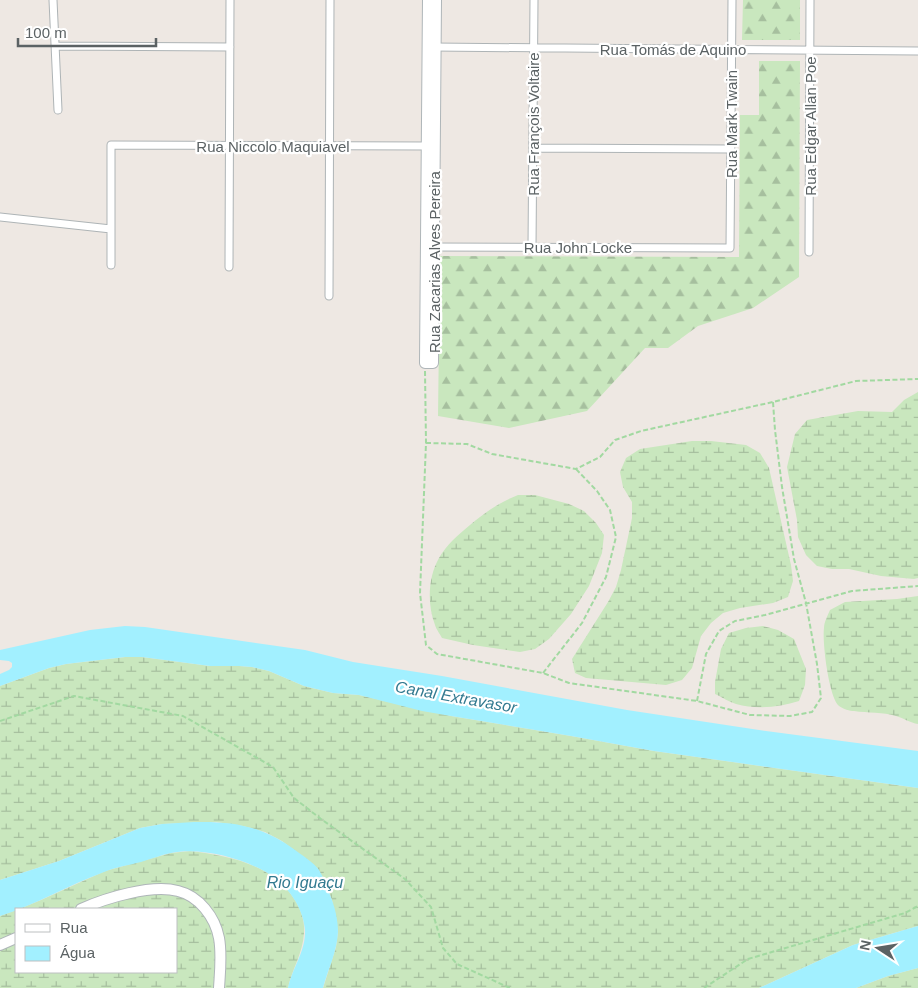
<svg xmlns="http://www.w3.org/2000/svg" width="918" height="988" viewBox="0 0 918 988" font-family="Helvetica,sans-serif">
	<defs>
		<pattern id="forest-firs" width="22" height="20" patternUnits="userSpaceOnUse" patternTransform="scale(1.25)"><rect width="22" height="20" fill="#c9e7be"/><path d="M5 1l3.5 6h-7zM16 11l3.5 6h-7z" fill="#a6bf9e"/></pattern>
		<pattern id="wetland-marsh" width="20" height="14" patternUnits="userSpaceOnUse" patternTransform="scale(1.25)"><rect width="20" height="14" fill="#c9e7be"/><path d="M1 5h8M5 5V1M11 12h8M15 12V8" fill="none" stroke="#a6bf9e"/></pattern>
	</defs>
	<rect width="100%" height="100%" fill="#eee8e3"/>
	<!-- forest -->
	<path fill="url(#forest-firs)" d="M743,0H800V40H742Z
		M759,61H800L799,277L753,308L698,326L668,348H645L587,411L509,428L438,416L440,256L739,257L740,115H759Z"/>
	<!-- wetland -->
	<path fill="url(#wetland-marsh)" d="M918,392V578L914,579L881,576L849,569H832L817,566L806,555L798,537L797,520L787,467L795,434L807,420L858,411L892,412L904,400Z
		M692,441H711L746,445L760,453L769,468L791,565L793,581L788,597L773,603L740,608L723,613L711,623L701,636L692,668L682,680L666,685L586,678L575,673L572,659L608,602L616,587L621,570L632,518V502L623,487L620,472L626,458L640,449Z
		M518,495H535L569,504L584,511L596,523L604,535L602,553L589,586L571,614L549,639L535,649L520,652L473,645L442,638C440,634 436,629 435,625C427,604 428,577 439,558C446,545 459,534 470,525C487,511 498,503 518,495Z
		M918,596V724C910,723 904,718 896,716C883,712 868,713 854,711C850,711 843,709 839,706C829,698 822,642 824,628C824,622 828,615 830,610L845,602L897,599Z
		M763,626L778,630L794,639L806,669L805,685L799,701C779,707 757,710 736,704C729,702 722,697 715,694V682L721,649L729,633L746,628Z
		M125,657H142L210,666H239L252,667L269,671L304,686L333,693L359,695L451,716L571,736L654,751L918,788V926L853,945L759,988H323L336,947L338,932L332,900L324,881L318,869L282,841L265,832L243,826L216,822L162,824L140,828L59,861L0,880V686L49,668L66,664Z
		M190,851C229,856 273,864 295,900C301,910 305,921 304,933C303,953 292,969 288,988H0V916L16,910V972H176V909H19L41,900L105,871L171,853Z
		M918,968V988H856L888,976Z"/>
	<!-- water -->
	<path fill="#a2f0ff" d="M125,626L145,627L305,650L353,662L442,676L627,710L766,731L918,751V788L654,751L571,736L451,716L422,711L359,695L333,693L304,686L269,671L252,667L239,666H210L142,657H125L66,664L49,668L0,686V674L9,670L12,667V663L9,661L0,660V650L90,630Z
		M194,822C234,821 262,826 295,850C303,856 313,862 319,870C324,878 327,887 330,895C335,907 338,920 338,932C337,952 328,969 323,988H288C292,968 306,951 305,930C303,907 288,886 269,874C243,858 201,847 171,853C161,855 151,859 141,862C129,865 116,867 104,872C69,885 35,905 0,916V880L59,861L140,828L162,824Z
		M918,926V968L888,976L856,988H759L853,945Z"/>
	<g fill="none" stroke-linecap="round" stroke-linejoin="round">
		<defs>
			<path id="street" d="M53,0L58,110
				M55,46L230,47
				M433,47L918,51
				M533,148L731,149
				M0,217L111,229
				M431,247L730,248L732,0
				M532,247L534,0
				M809,252L810,0
				M111,265V145L430,146
				M229,267L230,0
				M329,296L330,0"/>
			<path id="secondary" d="M428,0L425,363H433L436,0
				M81,909C106,898 151,884 178,891C199,896 215,917 219,938C222,954 220,972 219,988
				M0,945L16,938"/>
		</defs>
		<!-- street casing -->
		<use href="#street" stroke="#aeb4b6" stroke-width="9"/>
		<!-- secondary casing -->
		<use href="#secondary" stroke="#afb6b9" stroke-width="12"/>
		<!-- path -->
		<path stroke="#a2d9a1" stroke-width="2" stroke-dasharray="5 2.5" stroke-linecap="butt" d="M425,371L426,443L420,593L426,645L437,654L543,673L569,683L697,701L750,715L790,716L812,712L821,698L817,664L806,603L794,559L782,487L775,430L773,402
			M426,443L467,444L492,454L576,469L600,457L615,440L641,431L773,402L856,381L918,379
			M543,673L582,623L606,577L616,537L610,510L597,491L576,469
			M697,701L706,654L719,631L735,621L765,615L852,591L918,586
			M0,721L74,696L183,716L273,767L294,798L321,819L405,879L431,907L443,948L457,964L510,988
			M704,988L748,959L905,913L918,906"/>
		<!-- street -->
		<use href="#street" stroke="#fff" stroke-width="7"/>
		<!-- secondary -->
		<use href="#secondary" stroke="#fff" stroke-width="10"/>
	</g>
	<g text-anchor="middle" dominant-baseline="central" stroke-width="4.5" stroke-linejoin="round" paint-order="stroke">
		<!-- street labels -->
		<g font-size="15" fill="#5b6264" stroke="#fff">
			<text x="673" y="49">Rua Tomás de Aquino</text>
			<text transform="translate(533 124) rotate(-90)">Rua François Voltaire</text>
			<text transform="translate(731 124) rotate(-90)">Rua Mark Twain</text>
			<text transform="translate(810 126) rotate(-90)">Rua Edgar Allan Poe</text>
			<text x="273" y="146">Rua Niccolo Maquiavel</text>
			<text x="578" y="247">Rua John Locke</text>
			<text transform="translate(434 262) rotate(-90)">Rua Zacarias Alves Pereira</text>
		</g>
		<!-- water labels -->
		<g font-size="16" font-style="italic" fill="#327a90" stroke="#fff">
			<text transform="translate(456 697) rotate(10)">Canal Extravasor</text>
			<text x="305" y="882">Rio Iguaçu</text>
		</g>
	</g>
	<!-- legend -->
	<rect x="15" y="908" width="162" height="65" fill="#ffffff" stroke="#bdc0c1"/>
	<rect x="25" y="924" width="25" height="8" fill="#ffffff" stroke="#bdc0c1"/>
	<text x="60" y="933" font-size="15" fill="#5b6264">Rua</text>
	<rect x="25" y="946" width="25" height="15" fill="#a2f0ff" stroke="#bdc0c1"/>
	<text x="60" y="958" font-size="15" fill="#5b6264">Água</text>
	<!-- north arrow -->
	<g transform="translate(878 948) rotate(282)" stroke="#ffffff" stroke-width="4" paint-order="stroke">
	<path d="M0-4L9 19L0 12L-9 19Z" fill="#5b6264"/>
	<text y="-8" font-size="14" font-weight="bold" text-anchor="middle" fill="#5b6264">N</text>
	</g>
	<!-- scale -->
	<path d="M18 38v8h138v-8" fill="none" stroke="#5b6264" stroke-width="2.5"/>
	<text x="25" y="38" font-size="15" fill="#5b6264" stroke="#ffffff" stroke-width="4" paint-order="stroke">100 m</text>
</svg>
